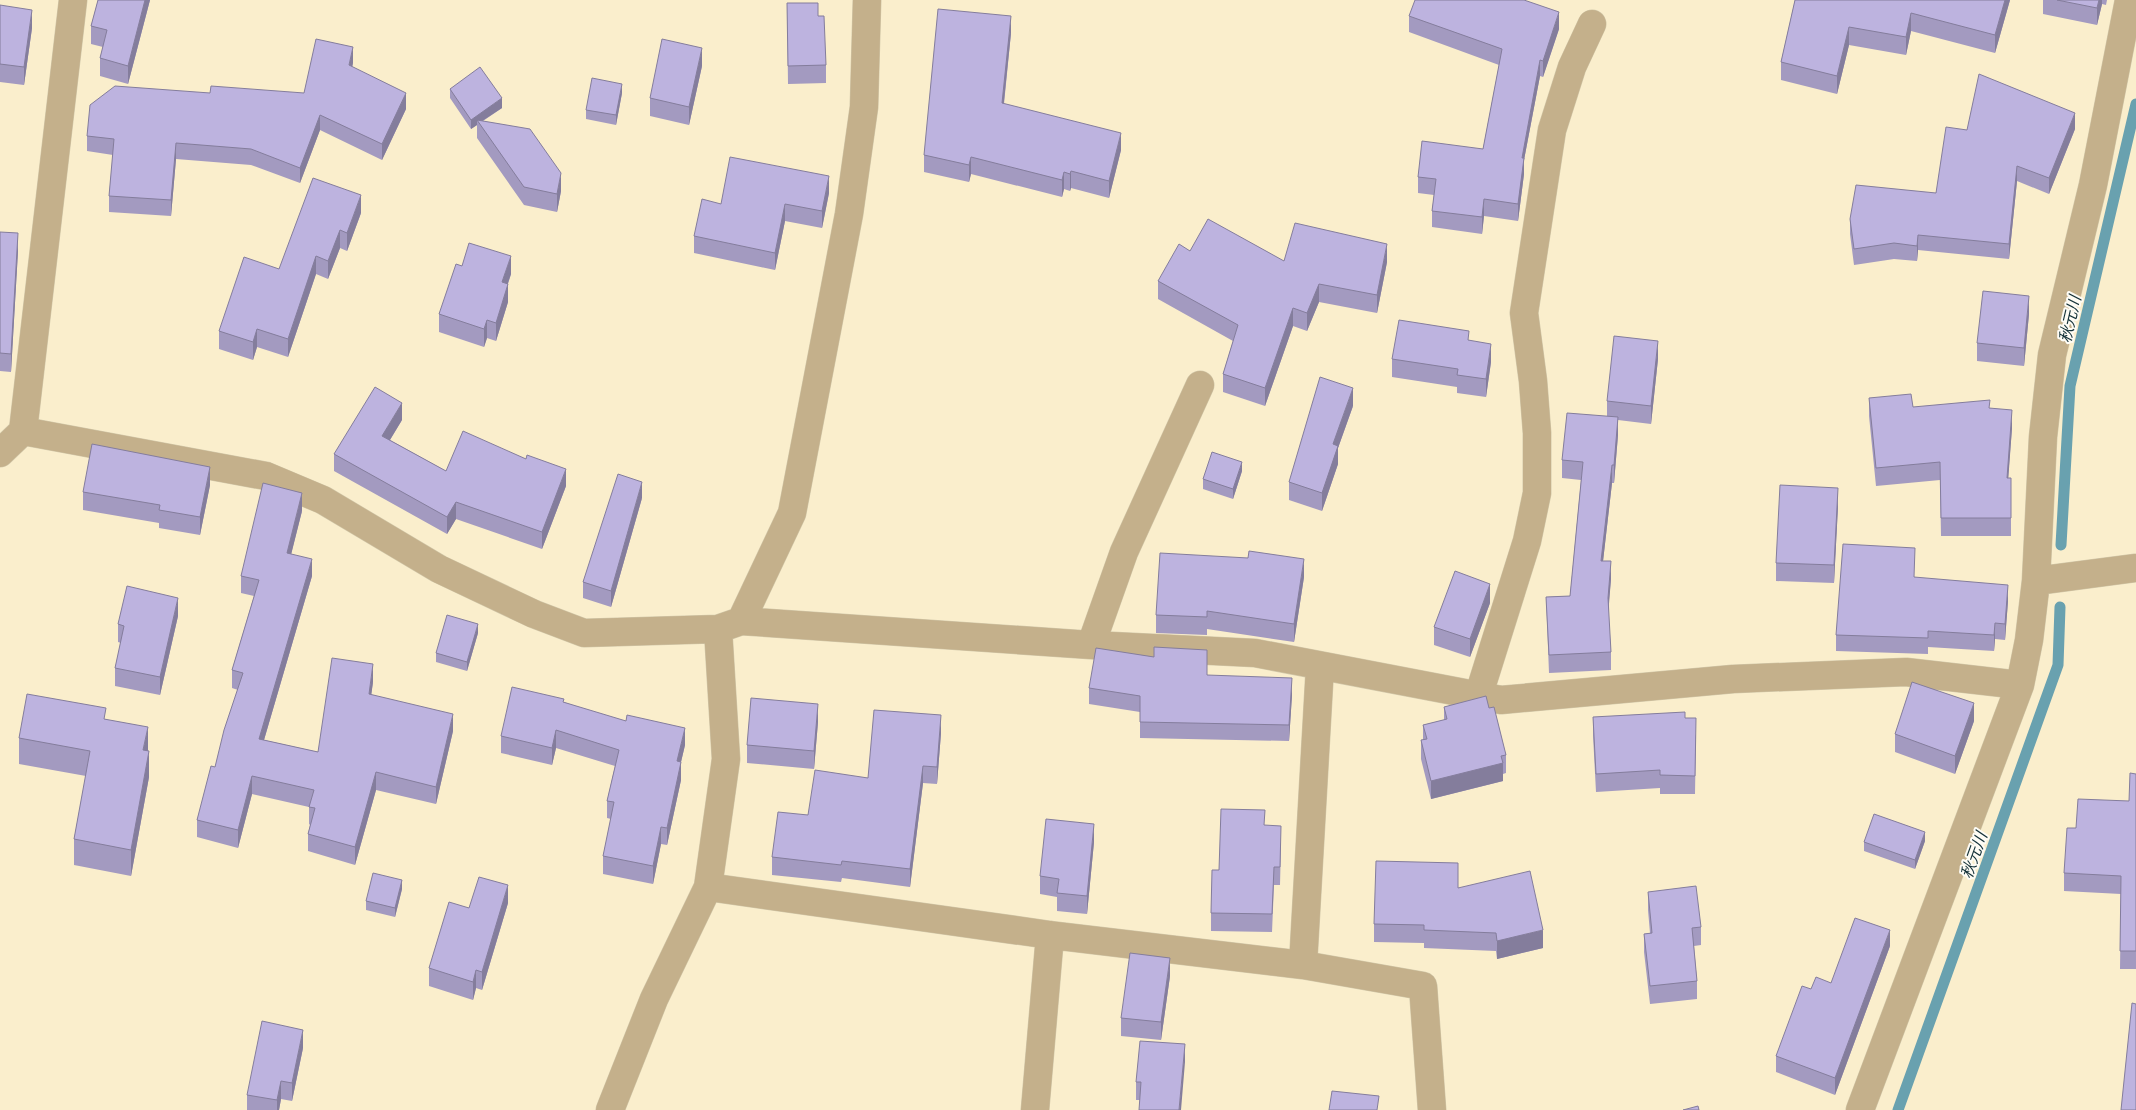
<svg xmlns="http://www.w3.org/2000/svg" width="2136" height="1110" viewBox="0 0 2136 1110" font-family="'Exo 2','Noto Sans JP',sans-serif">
	<rect width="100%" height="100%" fill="#faeecc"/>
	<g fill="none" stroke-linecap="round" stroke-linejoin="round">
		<!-- stream -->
		<path stroke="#69a1af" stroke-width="11" d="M2061,545L2070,386L2136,104
			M1898,1110L2058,665L2060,607"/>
		<defs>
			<path id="minor" d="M23,431L73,0
				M0,453L23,431L266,476L323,500L439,569L534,614L584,633L718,629L741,621L1091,645L1255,653L1501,700L1733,679L1906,672L2020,685
				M2036,581L2136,568
				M741,621L792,513L849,214L864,107L867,0
				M1091,645L1124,552L1200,385
				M1479,694L1527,541L1537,493V433L1533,381L1524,313L1552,130L1572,67L1592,24
				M708,887L1050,935L1303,965L1423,986L1432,1110
				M1303,965L1320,666
				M610,1110L654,999L708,887L726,759L718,629
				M1035,1110L1050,935
				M1860,1110L2020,685L2029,640L2036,581L2043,437L2052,355L2093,185L2129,0"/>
		</defs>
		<!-- minor casing -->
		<use href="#minor" stroke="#d3c9ab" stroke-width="29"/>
		<!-- minor -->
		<use href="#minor" stroke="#c4b08b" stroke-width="28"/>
	</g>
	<!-- wall -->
	<path fill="#a39ac0" d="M98,0H150L128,84L100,76V58L103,47L91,44V26Z
		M1795,0H2010L1995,53L1911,31L1906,55L1849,45L1837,94L1781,80V62Z
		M2043,0H2107L2106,5L2102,4L2097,25L2043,14Z
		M787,3L826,65V83L788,84Z
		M0,5L32,28L24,85L0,82Z
		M1409,16L1559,29L1543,77L1540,76L1524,160V174L1518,221L1484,216L1482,234L1432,227V211L1434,195L1418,193V177L1483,149L1499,65L1409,32Z
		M1011,33L1004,104L1121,150L1109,198L1071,188L1070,191L1064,189L1062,197L971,174L969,182L924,172V155Z
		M353,63L352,67L406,109L382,160L320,130L300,183L251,165L176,159L171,216L109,212V196L113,155L87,151V136L210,93H304Z
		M702,66L689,125L650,116V98Z
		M450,89L502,108L483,121L561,191L557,212L524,205L477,138V125L471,129L450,98Z
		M622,93L616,125L586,119V110Z
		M2075,129L2049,194L2017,181L2009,259L1918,250L1917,261L1894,259L1854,265L1850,234V219L1936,193L1967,130Z
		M829,193L822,228L785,221L775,270L694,253V236L721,204Z
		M361,213L347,251L340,248L328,279L316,274L288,357L257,347L253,360L219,349V331L279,269Z
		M0,232L18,251L11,372L0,371Z
		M1284,261L1387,262L1377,313L1319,302L1307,331L1293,326L1265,406L1223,392V374L1233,341L1158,299V281Z
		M462,266L511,274L508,284V302L496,341L487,338L484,347L439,332V314Z
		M2029,314L2024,366L1977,361V343Z
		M1469,340L1491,362L1486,397L1457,393V387L1392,377V359Z
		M1658,359L1651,424L1618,420V435L1614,483H1612L1603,561L1611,579L1608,610L1611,652V670L1549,673L1546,597L1570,596L1581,480L1562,478V460L1607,416V401Z
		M1869,398L1913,407L1990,408L2012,428L2008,478H2011V536H1941L1940,480L1876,486L1869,416Z
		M1353,406L1338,448V464L1322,511L1289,500V482Z
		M402,420L390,440L446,471L526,459L566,486L542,549L456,519L447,534L334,471V454Z
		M1242,471L1233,499L1203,489V479Z
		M210,485L200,535L159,528V523L83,510V492Z
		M642,498L611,607L583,598V582Z
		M1838,506L1834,583L1776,581V563Z
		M302,511L291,554L312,576L264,740L318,752L373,682L371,695L453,731L436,804L376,790L355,865L308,851V834L310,825L309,824V807L252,794L238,848L197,837V820L215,767L238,690L232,688V670L254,596L241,593V576Z
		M1304,577L1294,642L1207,629V635L1156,633V615Z
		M1914,577L2008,601L2005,640L1995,639L1994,651L1928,647V654L1836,651V635Z
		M1490,603L1470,657L1434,645V627Z
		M178,616L160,695L115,686V668L121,643L118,642V624Z
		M478,633L467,671L436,662V653Z
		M1207,675L1292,695L1289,741L1140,738V712L1089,704V688Z
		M564,702L685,745L681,762V780L667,845L661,844L653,884L603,874V856L611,819L607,818V801L615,766L556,748L552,765L501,753V736Z
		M1444,707L1489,708L1506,755V773L1503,774V781L1431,799L1421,759V740H1423V725L1444,720Z
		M1593,717L1685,718L1696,736L1695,794H1660V788L1596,792L1593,735Z
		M106,719L148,751L149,777L131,876L74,865V839L86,776L19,764V738Z
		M1974,721L1955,774L1895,752V734Z
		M818,722L814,769L747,763V745Z
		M941,733L937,784L923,783L910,887L842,878L841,882L772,875V857L808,815Z
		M2136,774V969H2120L2121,894L2064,891V873L2076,828L2129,801Z
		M1265,825L1281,844L1280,885H1274L1272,932L1211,931V913L1219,870Z
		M1925,841L1915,869L1864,851V842Z
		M1094,842L1087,914L1057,911V897L1040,894V876Z
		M1458,888L1543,948L1497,959L1496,951L1424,948V943L1374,942V924Z
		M402,889L395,917L366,910V901Z
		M1648,892L1701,927V945L1694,946L1697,981V999L1650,1004L1644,952V934L1650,933L1648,910Z
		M508,903L482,990L476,988L473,1000L429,986V968L469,908Z
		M1890,946L1835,1095L1776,1072V1056L1811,989L1831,983Z
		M1170,976L1161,1040L1121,1036V1018Z
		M303,1048L292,1101L281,1099L279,1110H247V1095Z
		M1185,1062L1140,1100H1136V1082Z"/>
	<!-- shaded-wall -->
	<path fill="#847d9c" d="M145,0H150L128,84V66Z
		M2005,0H2010L1995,53V35Z
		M2099,0H2102V4L2097,25V8Z
		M32,10V28L24,85V67Z
		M1559,12V29L1543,77V61Z
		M1911,13V31L1906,55V37Z
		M1011,16V33L1002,120V103Z
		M1849,27V45L1837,94V76Z
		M353,47V63L349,81V65Z
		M702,48V66L689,125V107Z
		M1540,60V76L1524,160V174L1518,221V204L1522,158Z
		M622,84V93L616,125V115Z
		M406,93V109L382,160V144Z
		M502,98V108L479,123L477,120V125L471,129V120Z
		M2075,113V129L2049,194V178Z
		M320,115V130L300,183V168Z
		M1121,133V150L1109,198V181Z
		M176,143V159L171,216V200Z
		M971,157V174L969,182V165Z
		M2017,166V181L2009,259V244Z
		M1071,171V188L1070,191V174Z
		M1064,172V189L1062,197V180Z
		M561,173V191L557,212V194Z
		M829,176V193L822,228V211Z
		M361,195V213L347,251V233Z
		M1484,199V216L1482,234V217Z
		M785,204V221L775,270V253Z
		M340,230V248L328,279V261Z
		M18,233V251L11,372V354Z
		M1918,235V250L1917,261V246Z
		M1387,244V262L1377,313V295Z
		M316,256V274L288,357V339Z
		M511,256V274L502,300V282Z
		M508,284V302L496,341V323Z
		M1319,284V302L1307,331V313Z
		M2029,296V314L2024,366V348Z
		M1293,308V326L1265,406V388Z
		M487,320V338L484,347V329Z
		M257,329V347L253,360V342Z
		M1658,341V359L1651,424V406Z
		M1491,344V362L1486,397V379Z
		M1353,388V406L1338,448V464L1322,511V493L1333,444Z
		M402,403V420L382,453V436Z
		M2012,410V428L2007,496V478Z
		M1618,417V435L1614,483V465Z
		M1242,462V471L1233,499V489Z
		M1612,465V483L1601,579V561Z
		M210,467V485L200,535V517Z
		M566,469V486L542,549V532Z
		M642,482V498L611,607V591Z
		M1838,488V506L1834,583V565Z
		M302,493V511L287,571V553Z
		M456,502V519L447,534V517Z
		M312,559V576L259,757V739Z
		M1304,559V577L1294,642V624Z
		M1611,561V579L1608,616V598Z
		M1490,584V603L1470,657V639Z
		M2008,585V601L2005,640V624Z
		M178,598V616L160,695V677Z
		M1995,623V639L1994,651V635Z
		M478,624V633L467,671V662Z
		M373,664V682L369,712V694Z
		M1292,678V695L1289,741V725Z
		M1974,703V721L1955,774V756Z
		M818,704V722L814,769V751Z
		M453,714V731L436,804V787Z
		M941,715V733L937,784V767Z
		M148,727V753L143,750Z
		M685,728V745L677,779V761Z
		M556,730V748L552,765V748Z
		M149,751V777L131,876V850Z
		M681,762V780L667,845V828Z
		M1503,763V781L1431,799V781Z
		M923,766V783L910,887V869Z
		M376,772V790L355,865V847Z
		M252,776V794L238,848V830Z
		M1094,824V842L1087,914V896Z
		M661,827V844L653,884V866Z
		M1925,832V841L1915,869V860Z
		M402,880V889L395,917V908Z
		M508,885V903L482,990V972Z
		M1543,930V948L1497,959V941Z
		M1890,930V946L1835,1095V1078Z
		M1170,958V976L1161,1040V1022Z
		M476,970V988L473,1000V982Z
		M303,1030V1048L292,1101V1083Z
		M1185,1044V1062L1181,1110H1179Z
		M281,1081V1099L279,1110H277V1100Z"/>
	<!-- building -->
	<path fill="#bdb3df" stroke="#847d9c" d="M98,0H145L128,66L100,58L107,30L91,26Z
		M1415,0H1524L1559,12L1543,61L1540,60L1522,158H1524L1518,204L1484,199L1482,217L1432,211L1436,179L1418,177L1422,141L1483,149L1502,49L1409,16Z
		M1795,0H2005L1995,35L1911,13L1906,37L1849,27L1837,76L1781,62Z
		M2057,0H2099L2097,8Z
		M787,3H818V16H824L826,65L788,66Z
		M0,5L32,10L24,67L0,64Z
		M938,9L1011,16L1002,103L1121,133L1109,181L1071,171L1070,174L1064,172L1062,180L971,157L969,165L924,155Z
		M316,39L353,47L349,65L406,93L382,144L320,115L300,168L251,149L176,143L171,200L109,196L114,139L87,136L90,105L115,86L210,93L211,86L304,93Z
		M662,39L702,48L689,107L650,98Z
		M480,67L502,98L471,120L450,89Z
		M1979,74L2075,113L2049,178L2017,166L2009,244L1918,235L1917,246L1894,243L1854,249L1850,219L1856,185L1936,193L1946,127L1967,130Z
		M592,78L622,84L616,115L586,110Z
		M477,120L530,129L561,173L557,194L524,187Z
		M730,157L829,176L822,211L785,204L775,253L694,236L702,199L721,204Z
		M313,178L361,195L347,233L340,230L328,261L316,256L288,339L257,329L253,342L219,331L244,257L279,269Z
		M1208,219L1284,261L1295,223L1387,244L1377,295L1319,284L1307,313L1293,308L1265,388L1223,374L1238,325L1158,281L1179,244L1190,251Z
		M0,232L18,233L11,354L0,353Z
		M469,243L511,256L502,282L508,284L496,323L487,320L484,329L439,314L456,264L462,266Z
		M1983,291L2029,296L2024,348L1977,343Z
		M1399,320L1469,331L1468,340L1491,344L1486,379L1457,375L1458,369L1392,359Z
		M1614,336L1658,341L1651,406L1607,401Z
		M1320,377L1353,388L1333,444L1338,446L1322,493L1289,482Z
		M375,387L402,403L382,436L446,471L463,431L526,459L527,455L566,469L542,532L456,502L447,517L334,454Z
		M1911,394L1913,407L1990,400L1989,408L2012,410L2007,478H2011V518H1941L1940,462L1876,468L1869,398Z
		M1567,413L1618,417L1614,465H1612L1601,561H1611L1608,598L1611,652L1549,655L1546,597L1570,596L1583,462L1562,460Z
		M92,444L210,467L200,517L159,510L160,505L83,492Z
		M1212,452L1242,462L1233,489L1203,479Z
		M618,474L642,482L611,591L583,582Z
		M263,483L302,493L287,553L312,559L259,739L318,752L332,658L373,664L369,694L453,714L436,787L376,772L355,847L308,834L315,808L309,807L314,790L252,776L238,830L197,820L211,766L215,767L224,730L243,673L232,670L259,580L241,576Z
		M1780,485L1838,488L1834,565L1776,563Z
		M1843,544L1915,548L1914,577L2008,585L2005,624L1995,623L1994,635L1928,631V638L1836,635Z
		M1249,551L1304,559L1294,624L1207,611V617L1156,615L1160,553L1248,558Z
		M1455,571L1490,584L1470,639L1434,627Z
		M127,586L178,598L160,677L115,668L124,626L118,624Z
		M447,615L478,624L467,662L436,653Z
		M1154,647L1207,650V675L1292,678L1289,725L1140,722V696L1089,688L1096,648L1154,657Z
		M1912,682L1974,703L1955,756L1895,734Z
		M512,687L564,699L563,702L626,721L627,715L685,728L677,761L681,762L667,828L661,827L653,866L603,856L614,802L607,801L619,750L556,730L552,748L501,736Z
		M27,694L106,708L104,719L148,727L143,750L149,751L131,850L74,839L90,751L19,738Z
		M1486,696L1489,708L1494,707L1506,755L1501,756L1503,763L1431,781L1421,740L1427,739L1423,725L1447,719L1444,707Z
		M751,698L818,704L814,751L747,745Z
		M874,710L941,715L937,767L923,766L910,869L842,861L841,865L772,857L778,812L808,815L815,770L868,778Z
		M1685,712V718H1696L1695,776L1660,775V770L1596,774L1593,717Z
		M2130,773L2136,774V951H2120L2121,876L2064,873L2067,828H2076L2078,799L2129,801Z
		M1221,809L1265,810L1264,825L1281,826L1280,867H1274L1272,914L1211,913L1212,870H1219Z
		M1874,814L1925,832L1915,860L1864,842Z
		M1046,819L1094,824L1087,896L1057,893L1059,879L1040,876Z
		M1376,861L1458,863V888L1530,871L1543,930L1497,941L1496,933L1424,930V925L1374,924Z
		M373,873L402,880L395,908L366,901Z
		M479,877L508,885L482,972L476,970L473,982L429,968L449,902L469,908Z
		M1696,886L1701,927L1692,928L1697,981L1650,986L1644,934L1652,933L1648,892Z
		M1855,918L1890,930L1835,1078L1776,1056L1802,986L1811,989L1816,977L1831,983Z
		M1130,953L1170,958L1161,1022L1121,1018Z
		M2132,1003L2136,1004V1110H2121Z
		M262,1021L303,1030L292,1083L281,1081L277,1100L247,1095Z
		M1140,1041L1185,1044L1179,1110H1139L1141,1082H1136Z
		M1332,1091L1379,1096L1377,1110H1329Z
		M1698,1106L1699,1110H1683Z"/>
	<g text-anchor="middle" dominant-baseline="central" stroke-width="4" stroke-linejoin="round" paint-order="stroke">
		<!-- water labels -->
		<g font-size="16" font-style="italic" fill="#133037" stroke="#fefcf5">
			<text transform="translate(2069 319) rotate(-77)">秋元川</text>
			<text transform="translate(1973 855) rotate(-70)">秋元川</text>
		</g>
	</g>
</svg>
